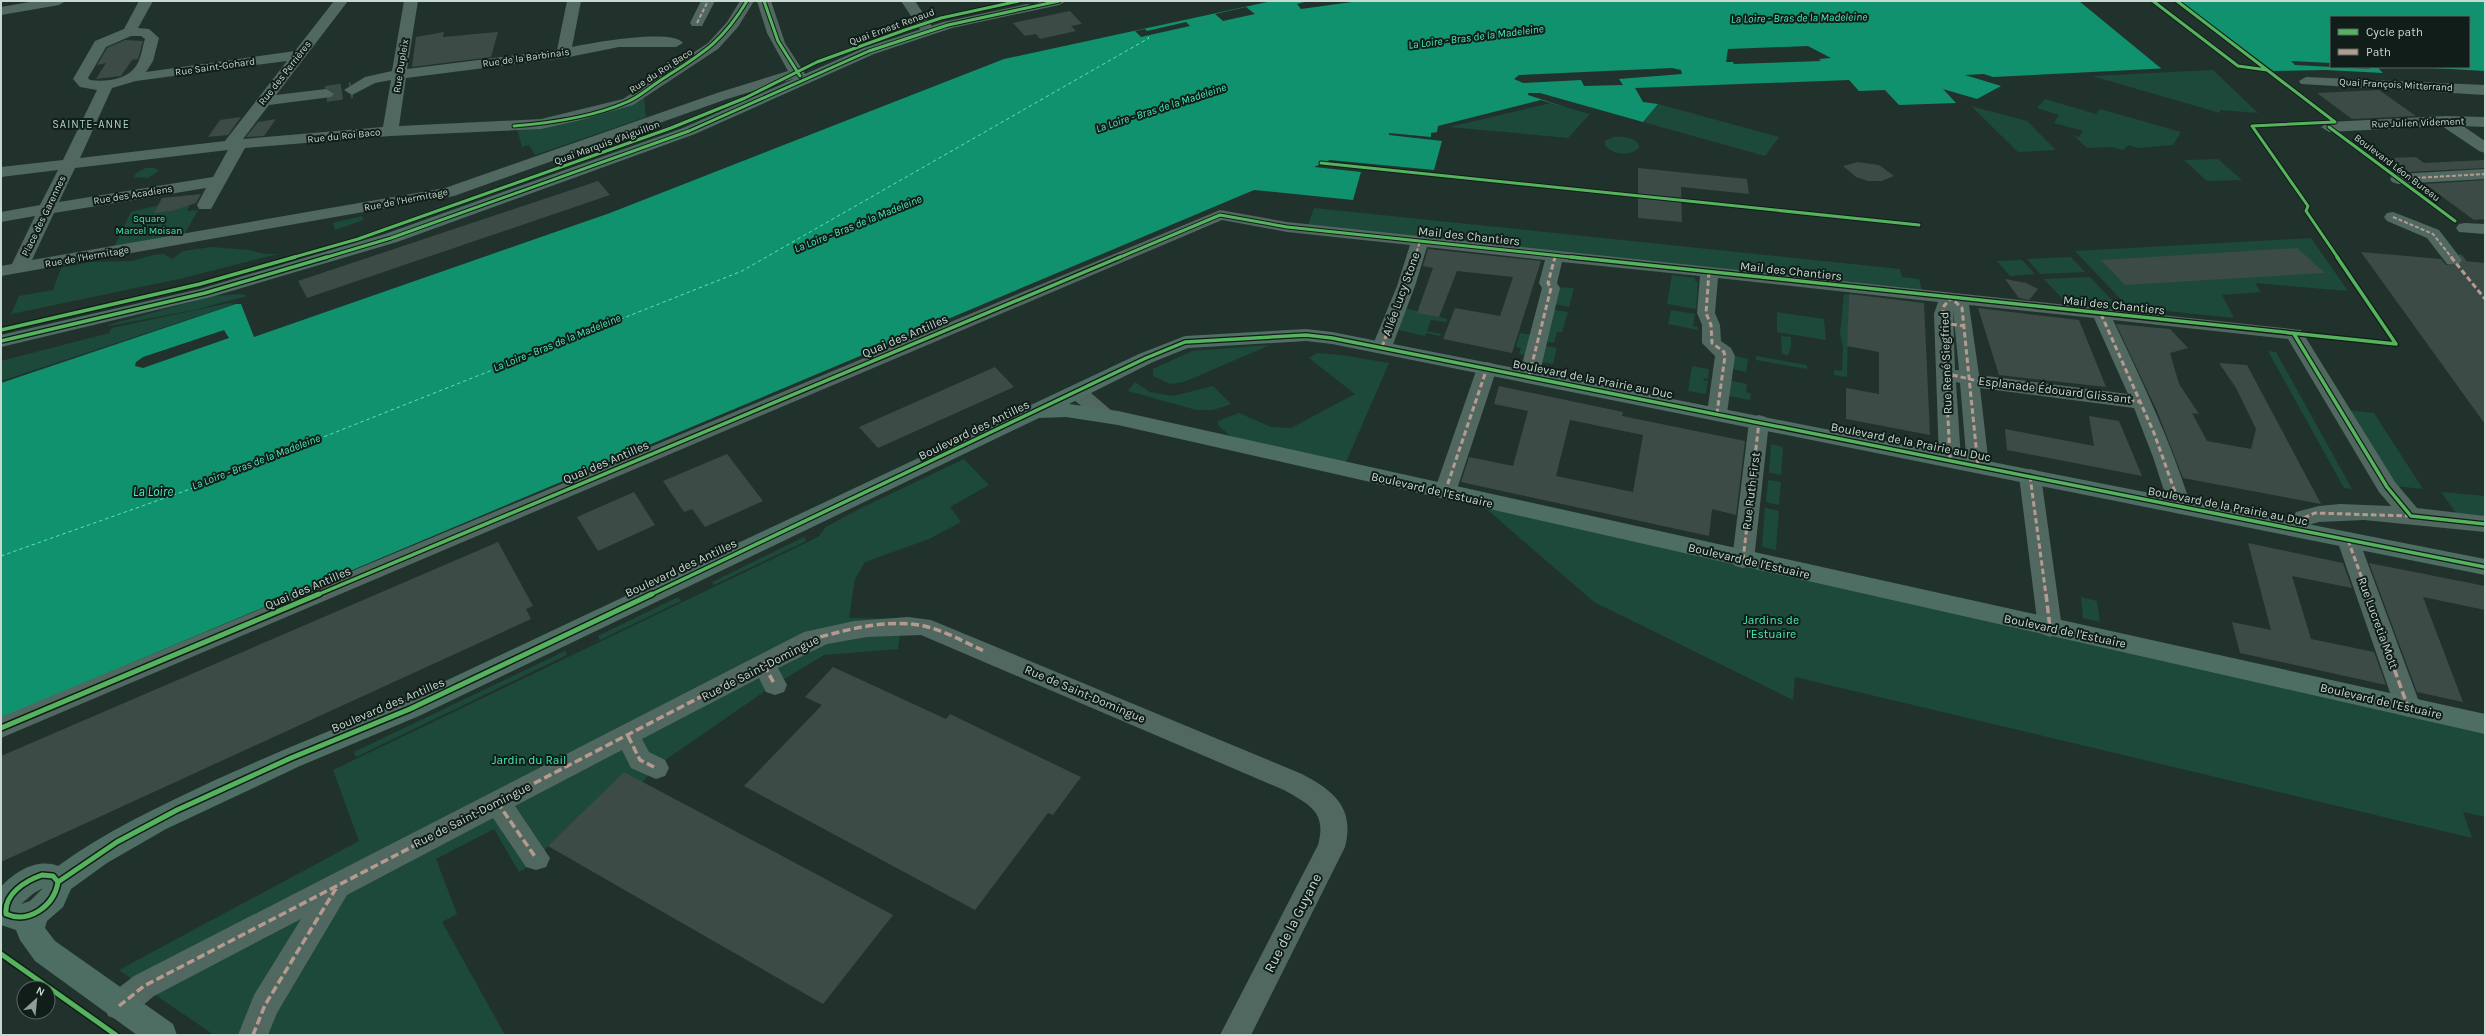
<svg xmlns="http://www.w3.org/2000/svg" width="2486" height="1036" viewBox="0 0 2486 1036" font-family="Karla,sans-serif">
	<rect width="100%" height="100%" fill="#21322c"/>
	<!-- green -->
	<path fill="#1c493a" d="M2213,70L2258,113L2220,110V113L2092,76Z
		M644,96L646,117L535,155L529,145L522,147L517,129Z
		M2045,99L2096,114L2100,109L2181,132L2173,145L2138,148L2128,145L2123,150L2112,147L2087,148L2073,135L2079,137L2083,131L2054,123L2059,115L2037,108Z
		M1551,103L1590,114L1568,138L1449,127Z
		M1658,104L1779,137L1765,156L1643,122Z
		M1971,106L2027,121L2056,150L2018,152Z
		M1613,137C1622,136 1639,137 1639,148C1630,157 1612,155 1605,145V141Z
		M2218,159L2242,180L2207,181L2184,160Z
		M146,168H155L159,171L148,178L134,177L136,173Z
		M190,204L187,211L198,210L184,235L114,247L131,212L159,205L162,212L172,211Z
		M1314,208L1900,269L1902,277L1919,279L1922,290L1308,225Z
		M362,216L364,220L335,230L333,223Z
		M2311,238L2348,291L2255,283L2261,292L2222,295L2234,318L2128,307L2075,251Z
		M212,247L249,250L265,254H278L179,279L11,314L19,296L53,290L61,268L90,262L132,261L153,255L164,254L172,259L183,251Z
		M2071,257L2085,272L2040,274L2027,259Z
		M2022,260L2035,274L2010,276L1997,261Z
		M1672,275L1695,278V281L1698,282L1696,309L1667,304Z
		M2090,277L2121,310L2067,304L2044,279Z
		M1555,287L1574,288L1569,307L1550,303Z
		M241,294L247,296L194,310L109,326L108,325L213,296Z
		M1844,294L1849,295L1847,377L1834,375V370L1842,371L1843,346L1840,334Z
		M229,303L235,304L1,381V361L109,333L112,328Z
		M1405,308L1447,319L1446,322L1431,320L1427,331L1441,334L1440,336L1426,333L1425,336L1394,329Z
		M1550,309L1568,312L1562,332H1557L1554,343L1541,341Z
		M1671,310L1695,314L1693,326L1698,327V330L1668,324Z
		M1777,312L1824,319L1826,340L1777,332Z
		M1520,333L1533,335L1530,356L1519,354L1521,348L1516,347Z
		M1781,336L1791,337V347L1788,355L1782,354Z
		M1270,345L1184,382L1170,384L1153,376V369L1192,351Z
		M1541,345L1557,348L1553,364L1540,362Z
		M2268,351L2276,352L2352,489L2344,488Z
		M1317,353L1341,355L1389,363L1346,462L1245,441L1229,435L1218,425V421L1239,413L1271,427L1291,428L1355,394L1309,358Z
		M1731,355L1748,359L1746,372L1733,369Z
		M1756,356L1807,365V369L1756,360Z
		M1692,366L1709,369L1708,379L1704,378L1703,380L1708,381L1706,394L1688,391Z
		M1728,380L1747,384L1746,392L1751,394L1750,400L1725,395Z
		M1135,382L1150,392L1173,396L1213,386L1231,404L1213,410H1196L1128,391Z
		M2346,410L2374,413L2423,489L2393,486Z
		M1771,444L1783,447L1781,475L1769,473Z
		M964,459L989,485L950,507L961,522L929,539L865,562L855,579L849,618L902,619L898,649L824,655L771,687L661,763L642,782L624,773L526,868L519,872L494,829L436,859L457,914L442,922L505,1035H214L119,970L359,841L333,770L812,540L819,536L826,527L859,509Z
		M1768,480L1781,482L1779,505L1766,502Z
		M2441,492L2485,496V517L2457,514Z
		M1484,507L2485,730V817L2463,812L2472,838L1795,677L1793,700L1594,602Z
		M1765,508L1779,511L1776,550L1762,547Z
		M804,537L806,541L714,585L712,582Z
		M678,597L681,601L600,640L598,636Z
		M2081,597L2097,601L2100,622L2083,618Z
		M565,651L567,655L356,757L354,752Z"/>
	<!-- water -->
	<path fill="#11926f" d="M1272,1H1308L1297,4L1301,9L1359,1H2485V71L2417,67H2469V17H2331V63L2291,61L2295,65L2370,69L2368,67H2377L2383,73L2326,70L2273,71L2268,68L2231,65L1993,77L1984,74L1965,75L2001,86L1977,99L1943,89L1956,103L1899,105L1885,90L1859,91L1849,80L1635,88L1643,102L1658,104L1643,122L1540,93H1528V95L1568,108L1541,100L1438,126L1437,132L1431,133V137L1389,133V135L1442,141L1434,170L1330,160L1314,167L1361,172L1353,200L1254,190L1,718V383L236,304H241L254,337L610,213L1004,59Z"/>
	<!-- pier -->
	<path fill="#21322c" d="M2079,1H2180L2276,73L2268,70H2235L2230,67L2163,70Z
		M1246,7L1255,14L1223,21L1215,14Z
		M1186,22L1190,26L1141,37L1135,31L1145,29L1147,31Z
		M1808,46L1831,58L1819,59L1821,61L1734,64L1733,62H1726L1728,49Z
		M1672,68L1681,70L1682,74L1619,79L1623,85L1584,86L1581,80L1523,83L1514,79L1519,75Z
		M224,330L229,338L143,368L135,366L136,362L143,357Z"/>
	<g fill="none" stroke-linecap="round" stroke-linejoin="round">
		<!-- ferry -->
		<path stroke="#49ebb8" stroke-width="1" stroke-dasharray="3.5 3" stroke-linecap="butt" d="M1,556L210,482L742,271L1149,38L1147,36"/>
	</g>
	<!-- building -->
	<path fill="#3c4b45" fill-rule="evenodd" d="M1070,11L1082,24L1071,26L1076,31L1040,39L1036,34L1025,36L1013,23Z
		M444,32L443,37L498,32L491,57L412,67L416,37Z
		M125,40L143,41L138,59L132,60L121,76L96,79L106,63L97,65L107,48Z
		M2379,90L2416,116L2352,119L2317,93Z
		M241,117L228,135L208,137L220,120Z
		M276,119L264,136L246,137L258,122Z
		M2416,157L2424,163L2485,160V168L2409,172L2390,158Z
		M1858,162L1879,165L1894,176L1882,181H1868L1856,177L1843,166Z
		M1638,168L1747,179L1749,194L1681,187L1682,222L1638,218Z
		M2485,180V219L2474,220L2425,184Z
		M598,181L610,195L307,298L298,281Z
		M201,194L196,203L172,211L154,213L162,198Z
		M2297,248L2325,273L2125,285L2101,260Z
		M1428,249L1541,261L1512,353L1443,339L1455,308L1500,316L1513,277L1457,271L1439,317L1417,313L1433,268L1423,266Z
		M2361,252L2441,259L2447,266H2459L2463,261L2485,263V424Z
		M2005,279L2026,283L2038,289L2029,300L2019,298Z
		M1849,294L1924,303L1930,435L1846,419V388L1879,394V352L1847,346Z
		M1978,308L2079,320L2106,387L1999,375Z
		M2116,324L2170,329L2188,348L2170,353L2179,384L2199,414L2192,413L2207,441L2251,449L2256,429L2236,388L2219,363L2247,365L2321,504L2183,478L2157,411Z
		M995,367L1014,387L878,448L859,427Z
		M1499,386L1623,412L1622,416L1745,441L1736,515L1712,509L1709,536L1461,482L1469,457L1513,466L1528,411L1494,404ZM1570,420L1643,435L1633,492L1556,476Z
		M2089,416L2119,421L2142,476L2007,450L2005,429L2094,446Z
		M727,454L763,501L705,527L692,509L684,512L663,481Z
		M634,492L655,525L598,551L577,517Z
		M498,542L533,606L526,609L531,619L1,862V756Z
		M2248,543L2343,563L2352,588L2292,576L2311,639L2374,652L2386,685L2240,653L2232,622L2271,630Z
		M2369,563L2485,586V610L2423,597L2463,702L2417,692Z
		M833,667L946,719L950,714L1081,777L1053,815L1048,813L975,910L744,786L822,705L805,697Z
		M624,772L893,915L823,1004L548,846Z"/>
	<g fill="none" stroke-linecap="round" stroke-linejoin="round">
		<!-- minor-tunnel-far1 -->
		<path stroke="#3a4b45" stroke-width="16" stroke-dasharray="16 8" stroke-linecap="butt" d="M326,94L352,90"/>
		<!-- minor-tunnel -->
		<path stroke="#3a4b45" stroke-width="20" stroke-dasharray="20 10" stroke-linecap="butt" d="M2453,260L2485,299"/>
		<!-- minor -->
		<path fill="#516860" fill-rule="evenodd" d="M35,1H66L59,5L1,15V7Z
			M139,1H153L138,28L149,29L159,38L153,61L146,72L295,51L334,1H348L276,95L326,89L334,94L331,97L269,105L243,139L383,127L391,80L375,83L352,95L344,90L365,77L392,71L404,1H418L407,69L557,50L567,1H581L572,47C590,43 673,28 683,43L676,47H619L564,58L406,78L399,126L541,119L623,99L708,43L727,22L740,1H754L738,27L718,49L633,105L581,120L541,129L390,136L245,148L211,209H199L197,205L206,188L54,213L32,260L445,188L717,93L788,71L767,33L757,1H771L785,43L809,80L802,84L797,83L793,79L727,99L454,196L1,276V266L12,264L35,216L1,222V212L40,205L58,170L1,177V167L63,160L97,90L80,87L73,79L95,41L124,29ZM131,36H141L145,39C142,48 141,59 136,66C127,80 105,82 90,80L88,78L106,47ZM287,61L225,141L80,158L112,88L136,81ZM228,150L213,177L59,202L75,168Z
			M701,1H715L702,26H692L690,23Z
			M901,1H915L935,31L933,34H923Z
			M2306,77L2485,85V95L2301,84L2299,81Z
			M2445,116L2485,117V127L2463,126L2485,141V153L2479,151L2442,126L2329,132L2321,127L2329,122Z
			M2485,169V179L2398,184L2392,182L2390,179L2392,176L2398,174Z
			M1220,210L1287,222L2301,330L2395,482L2417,508L2485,516V532L2364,520L2319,522L2304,526L2296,524L2293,518L2296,512L2319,506L2340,504L2391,506L2379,492L2288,339L2113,320C2142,381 2171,442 2191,506L2188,511L2180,514L2172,511L2169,506L2153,457L2134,408L1980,388L1989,466L1985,471L1978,473L1971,471L1967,466L1960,383L1956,382L1961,460L1957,465L1950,467L1943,465L1939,460L1934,314L1938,302L1718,278L1715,313L1720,325L1721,341L1731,348L1735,356L1727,413L1724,418L1717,420L1710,418L1707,413L1715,356L1702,343V325L1697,313L1700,276L1562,262L1557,283L1560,288L1539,376L1536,380L1529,382L1522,380L1519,376L1542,288L1539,283L1545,260L1427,247L1415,286L1392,347L1389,351H1375L1372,347L1397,286L1410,245L1287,232L1222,220L1,738V717ZM1969,305L2094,318L2128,394L1979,375ZM1953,310L1959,370H1955Z
			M2393,212L2439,230L2462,260L2459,264H2447L2427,238L2387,221L2384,217L2387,213Z
			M2465,223L2485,224V234L2459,232L2456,228L2459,224Z
			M1487,362L1494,364L1497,368L1456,492L1453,497L1445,499L1437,497L1434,492L1477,368L1480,364Z
			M1082,384L1089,385L1091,393L1119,417L1116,422C1100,426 1086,409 1074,400L1071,395L1075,385Z
			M1759,415L1766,417L1769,422L1754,560L1751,566L1743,568L1735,566L1732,560L1749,422L1752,417Z
			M2030,469L2038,471L2041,476L2062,628L2058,634L2050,637L2042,634L2038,628L2019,476L2022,471Z
			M2348,532L2356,534L2359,540L2421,707L2417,714L2408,717L2399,714L2395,707L2337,540L2340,534Z
			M908,617L931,620L1302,774C1334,791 1355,808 1345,847L1251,1035H1220L1318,845C1327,812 1310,805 1284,790L921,635L867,637L827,644L778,668L787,685L784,692L775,695L766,692L759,678L642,739L649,752L665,760L669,768L665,776L656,779L631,768L622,750L515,806L550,858L546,867L536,870L526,867L493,818L347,895L277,1013L268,1035H238L254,995L301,919L154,996L130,1016L119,1020L108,1016L104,1006L108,996L134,976L804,632L854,621Z"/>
		<!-- major -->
		<path fill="#4e6e64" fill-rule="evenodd" d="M1042,1H1066L1059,5L952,28L874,54L695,134L397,242L211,297L1,347V335L200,289L385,234L683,128L864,48L943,22L1027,4L1032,5Z
			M1306,329L1332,332L2485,559V575L1332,344L1306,341L1188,348L1153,362L1069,404L1118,411L2485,714V734L1118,425L1066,417L1039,418L419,716L300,766L166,829L107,863L71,889L63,907L47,921L45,928L55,941L173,1024L177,1035H137L35,961L20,940L16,930L1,925V887C15,871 38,858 58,866C106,831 160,806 213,781C275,753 338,727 401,702L1139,354L1185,336ZM43,888L30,901L21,904L34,893Z"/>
		<!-- quiet-far2 -->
		<path stroke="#b69a8f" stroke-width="2" stroke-dasharray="4 2" stroke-linecap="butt" d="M697,23L708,1
			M2398,179L2485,174
			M2393,217L2433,234L2452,258
			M1415,258L1420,241
			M1554,258L1555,256"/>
		<!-- quiet-far1 -->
		<path stroke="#b69a8f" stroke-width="3" stroke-dasharray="5.5 3" stroke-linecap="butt" d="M2451,257L2485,299
			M1709,272L1706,313L1711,325L1712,343L1724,352L1725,356L1717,413
			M2101,314L2154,433L2180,506
			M1943,323L1964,326
			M1382,347L1415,257
			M1944,373L1978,381L2141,402
			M1529,376L1551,288L1548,283L1555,257
			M1950,460L1943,314L1944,306L1951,298L1962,308L1978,466
			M2030,476L2046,595
			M1445,492L1487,368
			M2304,518L2315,513L2411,516
			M2348,540L2368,595
			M1743,560L1759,422"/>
		<!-- quiet -->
		<path stroke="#b69a8f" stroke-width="3.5" stroke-dasharray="8 3.5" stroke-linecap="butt" d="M2046,594L2050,628
			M2367,594L2408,707
			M764,665L775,685
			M628,736L640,760L656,768
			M497,802L536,858
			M119,1006L144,986L812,639C847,630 887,618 924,626C946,631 966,643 986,652
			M253,1035L265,1005L338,885"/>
		<defs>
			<path id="cycleway-far2" d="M764,1L778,41L800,76
				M2153,1L2238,66L2267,70
				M2177,1L2335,122
				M514,126C551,123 593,117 627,102C639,97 650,87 661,80C701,54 721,44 747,1
				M2252,126L2308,206L2306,211L2338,258
				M2252,126L2335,122
				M2329,127L2455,221
				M1321,163L1919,225
				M291,258L358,239L671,128L745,98L817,62L905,30L941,18L1019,1
				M324,258L391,238L689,131L869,51L948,25L1059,1
				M1118,258L1220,215L1287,227L1580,258"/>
			<path id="cycleway-far1" d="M1571,257L2396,344
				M2337,257L2396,344
				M1,330L200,284L295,257
				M2294,334L2387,487L2411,516L2485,524
				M1,341L205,293L327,257
				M317,595L1120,257
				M650,595L1146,358L1185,342L1306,335L1332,338L2485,567"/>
			<path id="cycleway" d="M1,728L319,594
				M42,875L53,876L58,882C54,906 29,924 6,914C4,894 25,881 42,875Z
				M58,882L117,842L177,810L291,758L410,709L652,594
				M1,954L116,1035"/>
		</defs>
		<!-- cycleway-far2 casing -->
		<use href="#cycleway-far2" stroke="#101d18" stroke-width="5"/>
		<!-- cycleway-far1 casing -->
		<use href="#cycleway-far1" stroke="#101d18" stroke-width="6"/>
		<!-- cycleway casing -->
		<use href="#cycleway" stroke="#101d18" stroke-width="8"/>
		<!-- cycleway-far2 -->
		<use href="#cycleway-far2" stroke="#56b35d" stroke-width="3"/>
		<!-- cycleway-far1 -->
		<use href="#cycleway-far1" stroke="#56b35d" stroke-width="3.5"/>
		<!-- cycleway -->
		<use href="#cycleway" stroke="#56b35d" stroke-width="5"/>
	</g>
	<g text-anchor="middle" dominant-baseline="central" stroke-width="4" stroke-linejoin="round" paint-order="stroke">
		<!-- far-street labels -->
		<g font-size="10" fill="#c7d9d1" stroke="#101d18">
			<text transform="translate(892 27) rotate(-20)">Quai Ernest Renaud</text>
			<text transform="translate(526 58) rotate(-8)">Rue de la Barbinais</text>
			<text transform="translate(401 66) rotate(-81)">Rue Dupleix</text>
			<text transform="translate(215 67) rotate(-8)">Rue Saint-Gohard</text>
			<text transform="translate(661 71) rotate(-33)">Rue du Roi Baco</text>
			<text transform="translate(285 73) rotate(-52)">Rue des Perrières</text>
			<text transform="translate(2396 85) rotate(3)">Quai François Mitterrand</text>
			<text transform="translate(2418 123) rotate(-2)">Rue Julien Videment</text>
			<text transform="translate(344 136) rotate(-6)">Rue du Roi Baco</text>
			<text transform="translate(607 143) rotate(-20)">Quai Marquis d'Aiguillon</text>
			<text transform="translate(2397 168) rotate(37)">Boulevard Léon Bureau</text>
			<text transform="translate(133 195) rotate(-9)">Rue des Acadiens</text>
			<text transform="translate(406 200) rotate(-11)">Rue de l'Hermitage</text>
			<text transform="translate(44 216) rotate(-64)">Place des Garennes</text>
			<text transform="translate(87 257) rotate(-10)">Rue de l'Hermitage</text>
		</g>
		<!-- far-park labels -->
		<g font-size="10" fill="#45e9b6" stroke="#101d18">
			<text x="149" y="219">Square<tspan x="149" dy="12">Marcel Moisan</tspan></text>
		</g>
		<!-- far-water labels -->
		<g font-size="11" font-style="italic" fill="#49ebb8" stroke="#101d18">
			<text transform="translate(1799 18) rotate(-1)">La Loire - Bras de la Madeleine</text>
			<text transform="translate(1476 37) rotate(-7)">La Loire - Bras de la Madeleine</text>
			<text transform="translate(1161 108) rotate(-18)">La Loire - Bras de la Madeleine</text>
			<text transform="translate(858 224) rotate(-22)">La Loire - Bras de la Madeleine</text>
			<text transform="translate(557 343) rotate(-22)">La Loire - Bras de la Madeleine</text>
			<text transform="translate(256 462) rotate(-21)">La Loire - Bras de la Madeleine</text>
		</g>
		<!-- far-neighbourhood labels -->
		<g font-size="11" letter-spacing="1" fill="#add0c1" stroke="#101d18">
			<text x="91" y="124">SAINTE-ANNE</text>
		</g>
		<!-- street labels -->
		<g font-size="12" fill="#c7d9d1" stroke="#101d18">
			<text transform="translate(1469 236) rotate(6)">Mail des Chantiers</text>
			<text transform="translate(1791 271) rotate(6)">Mail des Chantiers</text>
			<text transform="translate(1401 294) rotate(-70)">Allée Lucy Stone</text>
			<text transform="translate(2114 305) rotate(6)">Mail des Chantiers</text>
			<text transform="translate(905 336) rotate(-23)">Quai des Antilles</text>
			<text transform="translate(1946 363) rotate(-92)">Rue René Siegfried</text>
			<text transform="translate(1593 379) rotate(11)">Boulevard de la Prairie au Duc</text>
			<text transform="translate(2055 390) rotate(7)">Esplanade Édouard Glissant</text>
			<text transform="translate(974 430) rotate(-26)">Boulevard des Antilles</text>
			<text transform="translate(1911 442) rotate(11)">Boulevard de la Prairie au Duc</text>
			<text transform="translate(606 462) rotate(-23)">Quai des Antilles</text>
			<text transform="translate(1432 490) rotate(13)">Boulevard de l'Estuaire</text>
			<text transform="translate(1751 491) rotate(-83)">Rue Ruth First</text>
			<text transform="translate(2228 506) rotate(11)">Boulevard de la Prairie au Duc</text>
			<text transform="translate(1749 561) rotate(13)">Boulevard de l'Estuaire</text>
			<text transform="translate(681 568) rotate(-25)">Boulevard des Antilles</text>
			<text transform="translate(308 588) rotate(-23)">Quai des Antilles</text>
			<text transform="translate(2378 623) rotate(70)">Rue Lucretia Mott</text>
			<text transform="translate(2065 631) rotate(12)">Boulevard de l'Estuaire</text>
			<text transform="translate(760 668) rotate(-27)">Rue de Saint-Domingue</text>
			<text transform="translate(1085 694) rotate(23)">Rue de Saint-Domingue</text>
			<text transform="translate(2381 701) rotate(13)">Boulevard de l'Estuaire</text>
			<text transform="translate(388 705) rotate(-23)">Boulevard des Antilles</text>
			<text transform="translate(472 815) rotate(-27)">Rue de Saint-Domingue</text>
		</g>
		<!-- park labels -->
		<g font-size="12" fill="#45e9b6" stroke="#101d18">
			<text x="1771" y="620">Jardins de<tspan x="1771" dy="14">l'Estuaire</tspan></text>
			<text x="529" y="760">Jardin du Rail</text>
		</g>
		<!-- water labels -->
		<g font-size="13" font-style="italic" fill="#49ebb8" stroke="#101d18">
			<text x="153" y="491">La Loire</text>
		</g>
		<!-- near-street labels -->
		<g font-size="14" fill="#c7d9d1" stroke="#101d18">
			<text transform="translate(1293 923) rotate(-63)">Rue de la Guyane</text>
		</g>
	</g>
	<!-- border -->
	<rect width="2486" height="1036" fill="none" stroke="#c7d9d1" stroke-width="4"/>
	<!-- legend -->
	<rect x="2330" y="16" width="140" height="52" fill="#101d18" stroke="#596862"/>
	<rect x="2338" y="29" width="20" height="6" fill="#56b35d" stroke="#596862"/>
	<text x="2366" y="36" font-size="12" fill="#c7d9d1">Cycle path</text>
	<rect x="2338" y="49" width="20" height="6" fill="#b69a8f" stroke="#596862"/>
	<text x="2366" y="56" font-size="12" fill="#c7d9d1">Path</text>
	<!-- north arrow -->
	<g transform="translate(36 1000) rotate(27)"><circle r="19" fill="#101d18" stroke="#596862"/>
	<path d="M0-3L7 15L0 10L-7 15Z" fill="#8d9f97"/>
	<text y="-6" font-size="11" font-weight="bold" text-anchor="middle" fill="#c7d9d1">N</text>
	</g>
</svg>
